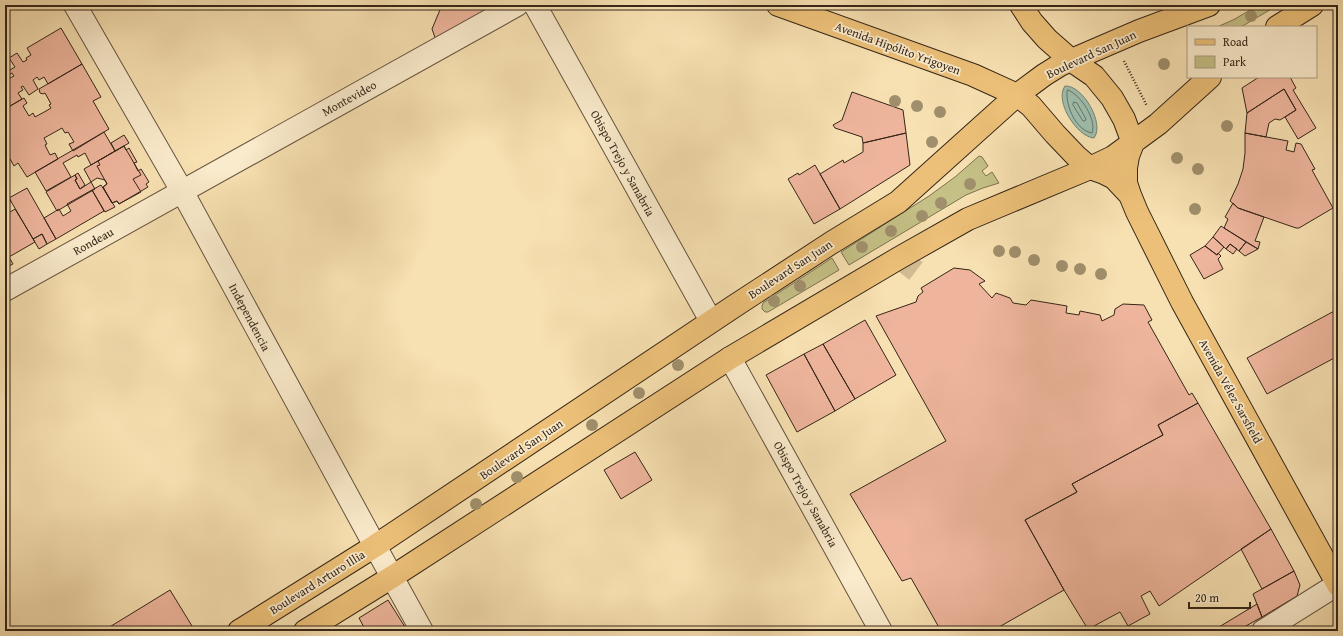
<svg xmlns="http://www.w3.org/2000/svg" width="1343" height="636" viewBox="0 0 1343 636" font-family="'Gentium Book Plus',serif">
	<rect width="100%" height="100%" fill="#f7e0b1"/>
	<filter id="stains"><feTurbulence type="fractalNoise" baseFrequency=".005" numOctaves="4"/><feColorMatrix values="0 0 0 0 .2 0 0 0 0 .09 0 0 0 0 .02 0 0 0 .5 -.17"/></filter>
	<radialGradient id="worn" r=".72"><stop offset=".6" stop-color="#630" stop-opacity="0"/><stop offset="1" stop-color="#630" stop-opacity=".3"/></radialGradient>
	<!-- green -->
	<path fill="#c4c086" stroke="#7c7350" d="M1259,5H1278L1241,27H1217L1233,20Z
		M979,156L982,157L988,166L982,171L986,176L992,172L999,183L983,188L966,195L849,265L841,252L929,196L955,177Z
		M832,258L839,270L768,312H765L762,309V306L763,303Z"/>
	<!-- water -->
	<path fill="#9dbdac" stroke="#738171" d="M1065,86C1083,85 1105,124 1094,138C1077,137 1054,101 1065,86Z"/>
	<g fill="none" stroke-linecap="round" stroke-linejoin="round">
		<!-- shore -->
		<path stroke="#697262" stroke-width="1" d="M1068,90C1081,95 1097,120 1092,133C1076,130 1066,107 1067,92Z
			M1074,102L1077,103L1086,119L1085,121H1083L1073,105Z"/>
	</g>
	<!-- building -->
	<path fill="#eeb59c" stroke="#352619" d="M442,5H504L437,43L432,29Z
		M61,28L82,64L48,84L44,77L39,80L37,77L33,80L38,89L29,95L23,86L21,87L23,90L18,93L22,99L5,109V74L8,79L14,76L12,73L9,75L7,72L5,73V68L6,70L9,68L10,70L15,67L9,58L17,53L23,62L27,60L26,58L31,55L27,48Z
		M82,64L101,97L93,101L109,129L73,151L69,144L74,142L68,132L65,133L62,128L46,137L44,138L47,144L45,145L50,155L55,153L58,159L27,177L18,163L14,166L5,150V109L24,98L27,103L23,106L29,116L33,113L35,117L46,111L51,108L49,105L51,104L45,93L43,94L40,93L39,89Z
		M1259,77H1290L1296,88L1293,90L1316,128L1298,139L1285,117L1296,110L1284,89L1247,113L1242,88Z
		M1284,89L1296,110L1280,120L1275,119L1269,123L1266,137L1245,133L1247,113Z
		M852,92L903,110L906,133L863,143L862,137L835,128L833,125L842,120Z
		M104,132L115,151L91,165L85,153L78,157L77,155L63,163L71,177L46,191L35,172Z
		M906,133L910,165L840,209L820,174L843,160L844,163L863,152V143Z
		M1245,133L1288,141L1286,150L1294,152L1296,143L1301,144L1315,169L1312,170L1333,208L1299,228H1296L1238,208L1230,201L1238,184L1243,169L1245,153Z
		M124,135L129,143L115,151L111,143Z
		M124,146L141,175L133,179L141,192L119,204L117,201L112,203L103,187L107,184L97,166L100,165L98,161Z
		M124,146L126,150L129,148L137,162L134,163L138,171L141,169L149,182L146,184L148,187L119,204L117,201L112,203L103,187L107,184L105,180L97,178L91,182L84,169Z
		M815,165L840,209L814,224L788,179L798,173L799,175Z
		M78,173L85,185L80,189L75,180L77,179L75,175Z
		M75,175L77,179L75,180L80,189L91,182L95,189L57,211L46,192Z
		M101,185L115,207L105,212L92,190Z
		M27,188L56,239L47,244L42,234L33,239L9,198Z
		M5,190L11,201L5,204L10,212L15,209L35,242L9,257L5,250Z
		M92,190L104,211L56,239L44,218L59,209L63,216L71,211L67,204Z
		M1233,203L1238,208L1264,217L1255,241L1260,242L1258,249L1224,228L1228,219L1225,217Z
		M1221,226L1246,242L1239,251L1230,244L1226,249L1213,237Z
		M42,234L47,244L39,249L33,239Z
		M1213,237L1224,247L1217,255L1205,246Z
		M1246,242L1258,249L1245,256L1239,251Z
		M1230,244L1237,249L1233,254L1226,249Z
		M1205,246L1217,255L1218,253L1221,256L1218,259L1223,269L1204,279L1190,255Z
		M5,250L13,264L5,268Z
		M954,268L970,270L985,281L979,284L992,298L996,293L1010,298L1013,303L1026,305L1031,300L1067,306L1066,313L1079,315L1080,311L1100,315L1102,321L1114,315L1115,309L1123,304L1144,305L1152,320L1148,322L1189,395L1192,393L1198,403L1158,425L1163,435L1072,484L1077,492L1025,520L1064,590L992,631H941L911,578L902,581L850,494L946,441L876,316L916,302L918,296L923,292L921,288Z
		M1338,309V356L1267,394L1247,358Z
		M865,320L896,375L855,399L823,344Z
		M823,344L855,399L835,411L804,354Z
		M804,354L835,411L797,432L766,375Z
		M1198,403L1271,529L1159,606L1150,591L1141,596L1150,614L1128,626L1120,612L1094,626L1097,631H1089L1064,590L1025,520L1077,492L1072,484L1163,435L1158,425Z
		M635,452L652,480L621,499L604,470Z
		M1271,529L1294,571L1262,589L1241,549Z
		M1294,571L1300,585L1297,596L1262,617L1253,594Z
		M170,590L192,626L186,631H103Z
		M388,600L405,627L398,631H366L359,618Z
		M1257,604L1262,617L1237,631H1221L1219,627Z"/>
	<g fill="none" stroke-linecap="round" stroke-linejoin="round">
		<!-- minor-tunnel -->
		<path stroke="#d0bb93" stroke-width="22" stroke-dasharray="22 11" stroke-linecap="butt" d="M899,258L916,271"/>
		<defs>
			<path id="minor" d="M75,5L182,191L375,546L422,631
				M535,5L711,321
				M5,290L517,5
				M730,358L881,631
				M1263,631L1338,584"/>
			<path id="major" d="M778,5L973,75L1017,95L1031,106L1055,134L1076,156L1090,168L1104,173L1114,178L1130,195
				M1021,5L1032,22L1047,39L1072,61L1094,76L1112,98L1124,119L1133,143L1128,156L1126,168V183L1130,195L1137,212L1182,302L1338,585
				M1277,27L1312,5
				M239,631L375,546L733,307L831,243L898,202L1017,95L1044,75L1060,65L1139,31L1209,5
				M305,631L392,577L730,358L899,258L968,219L1090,168L1113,157L1158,124L1210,77"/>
		</defs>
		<!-- minor casing -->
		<use href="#minor" stroke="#66543f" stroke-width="24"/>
		<!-- major casing -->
		<use href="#major" stroke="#352619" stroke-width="24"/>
		<!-- path -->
		<path stroke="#352619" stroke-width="2.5" stroke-dasharray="1 2" stroke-linecap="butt" d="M1124,61L1147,106"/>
		<!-- minor -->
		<use href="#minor" stroke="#faebcc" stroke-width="22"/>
		<!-- major -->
		<use href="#major" stroke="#ecc078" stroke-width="22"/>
	</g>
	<!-- trees -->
	<g fill="#a08f6c">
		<circle cx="1251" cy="16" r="6"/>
		<circle cx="1164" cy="64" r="6"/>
		<circle cx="895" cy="101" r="6"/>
		<circle cx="917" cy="106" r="6"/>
		<circle cx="940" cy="112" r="6"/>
		<circle cx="1227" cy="126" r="6"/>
		<circle cx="932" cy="142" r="6"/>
		<circle cx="1177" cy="158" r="6"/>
		<circle cx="1198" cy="169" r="6"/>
		<circle cx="970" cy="184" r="6"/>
		<circle cx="941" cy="203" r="6"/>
		<circle cx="1195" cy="209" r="6"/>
		<circle cx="922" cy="216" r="6"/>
		<circle cx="891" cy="231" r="6"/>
		<circle cx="862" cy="247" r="6"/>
		<circle cx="999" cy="251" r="6"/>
		<circle cx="1015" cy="252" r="6"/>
		<circle cx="1034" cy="260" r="6"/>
		<circle cx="1062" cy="266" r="6"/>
		<circle cx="1080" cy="269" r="6"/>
		<circle cx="1101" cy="274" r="6"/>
		<circle cx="800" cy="286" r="6"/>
		<circle cx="774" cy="301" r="6"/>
		<circle cx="678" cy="365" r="6"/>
		<circle cx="639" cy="393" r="6"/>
		<circle cx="592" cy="425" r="6"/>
		<circle cx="517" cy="477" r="6"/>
		<circle cx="476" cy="504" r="6"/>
	</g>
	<g text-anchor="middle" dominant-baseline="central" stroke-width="3.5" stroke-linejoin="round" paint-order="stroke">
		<!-- street labels -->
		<g font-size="12" fill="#352619" stroke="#faebcc">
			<text transform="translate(898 48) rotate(20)">Avenida Hipólito Yrigoyen</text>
			<text transform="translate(1091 54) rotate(-25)">Boulevard San Juan</text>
			<text transform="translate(349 98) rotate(-29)">Montevideo</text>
			<text transform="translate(623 163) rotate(61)">Obispo Trejo y Sanabria</text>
			<text transform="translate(93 241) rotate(-29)">Rondeau</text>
			<text transform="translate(790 269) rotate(-33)">Boulevard San Juan</text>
			<text transform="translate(250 317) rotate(62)">Independencia</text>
			<text transform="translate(1231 391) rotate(61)">Avenida Vélez Sarsfield</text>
			<text transform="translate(521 449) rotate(-34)">Boulevard San Juan</text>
			<text transform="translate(806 494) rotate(61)">Obispo Trejo y Sanabria</text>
			<text transform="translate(317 582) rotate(-32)">Boulevard Arturo Illia</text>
		</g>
	</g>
	<!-- margin -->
	<rect width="1343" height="636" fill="none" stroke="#f7e0b1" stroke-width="20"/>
	<rect x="6" y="6" width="1331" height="624" fill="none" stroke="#352619" stroke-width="2"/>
	<rect x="10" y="10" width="1323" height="616" fill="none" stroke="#352619"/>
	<!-- legend -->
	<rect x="1187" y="26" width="130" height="52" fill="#faebcc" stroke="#ab9c84"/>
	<rect x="1195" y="39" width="20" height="6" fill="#ecc078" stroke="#ab9c84"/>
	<text x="1223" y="46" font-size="12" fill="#352619">Road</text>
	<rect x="1195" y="56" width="20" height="12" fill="#c4c086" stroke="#ab9c84"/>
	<text x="1223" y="66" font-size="12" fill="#352619">Park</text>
	<!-- scale -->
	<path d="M1189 602v6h61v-6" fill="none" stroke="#352619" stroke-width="2"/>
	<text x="1195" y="602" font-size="12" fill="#352619" stroke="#faebcc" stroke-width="3" paint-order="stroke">20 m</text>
	<rect width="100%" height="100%" filter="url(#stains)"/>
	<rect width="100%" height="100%" fill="url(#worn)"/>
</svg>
